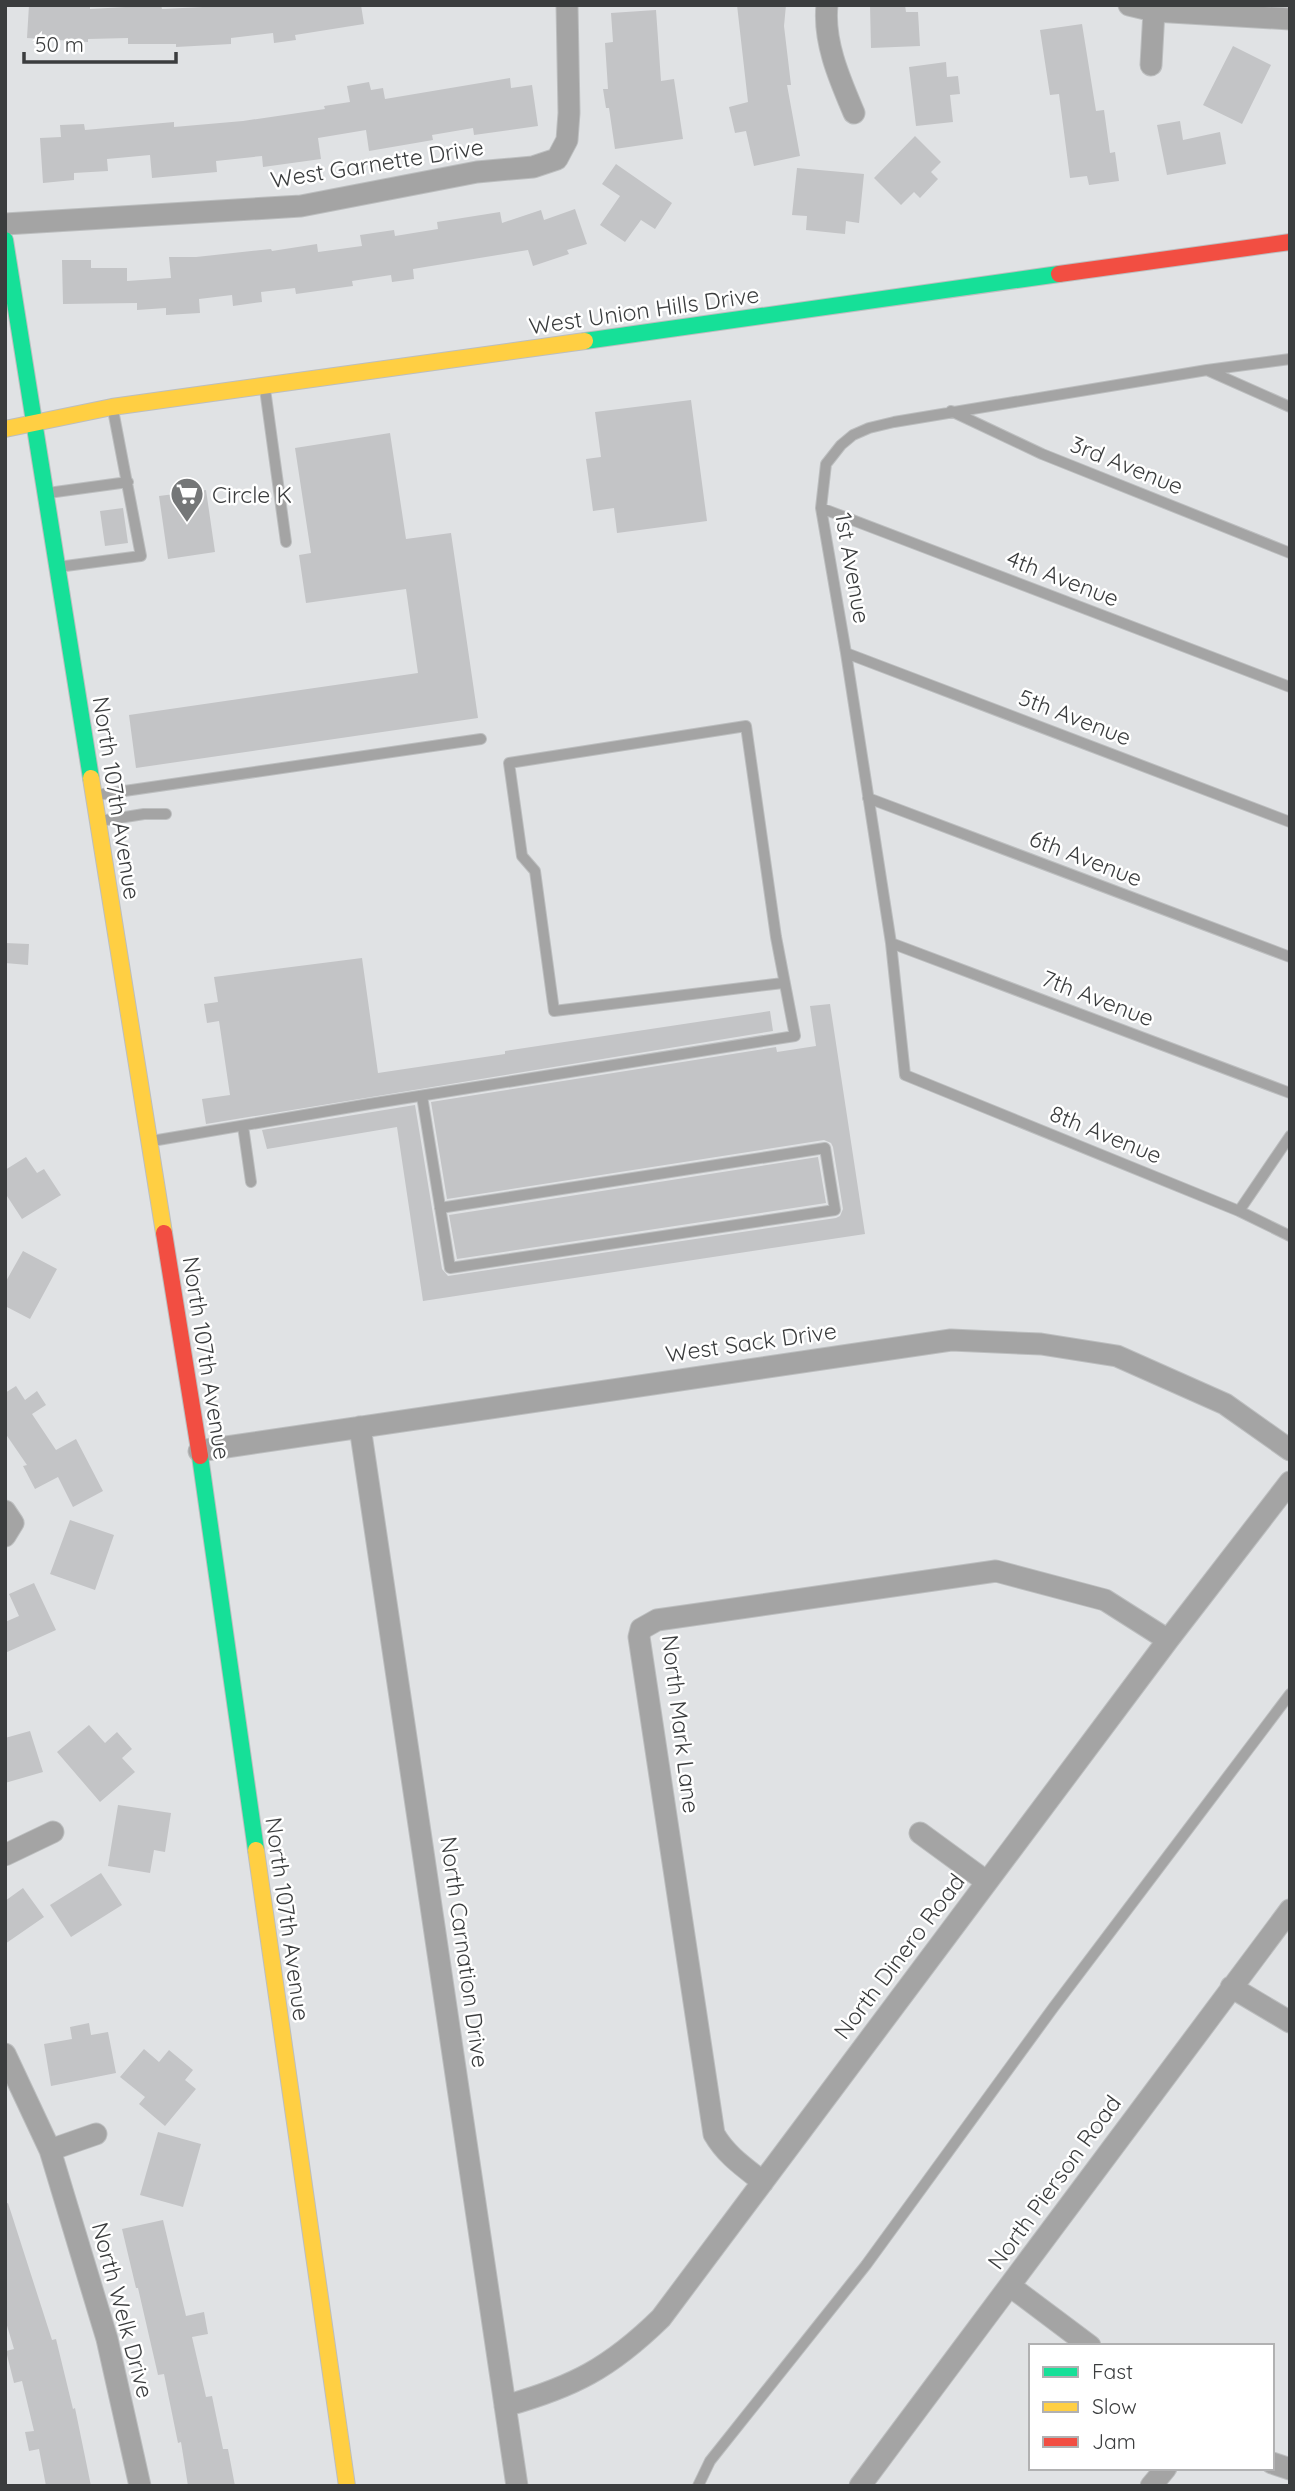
<svg xmlns="http://www.w3.org/2000/svg" width="1295" height="2491" viewBox="0 0 1295 2491" font-family="Quicksand,sans-serif">
	<rect width="100%" height="100%" fill="#e0e2e4"/>
	<!-- building -->
	<path fill="#c3c4c6" d="M29,5H90V9L161,5L162,9L203,7V5H361L364,24L295,35L296,40L274,43L273,33L231,38V44L176,47V44H128V38L88,39V42L27,38Z
		M737,5H786L784,26L791,85H787L800,156L754,166L746,131L735,133L729,107L748,102Z
		M870,5H905L906,12H918L920,46L871,48Z
		M656,10L661,81L674,79L683,139L615,149L609,108H606L603,89H608L605,43L613,42L611,13Z
		M1082,24L1096,111L1104,110L1110,153L1115,152L1119,181L1089,185L1087,176L1070,178L1059,94L1050,95L1040,30Z
		M1233,46L1271,65L1242,124L1203,105Z
		M946,62L947,77L958,76L960,94L950,95L953,122L916,126L909,67Z
		M510,78L511,88L532,85L538,126L474,135L473,128L432,135L433,140L369,151L366,130L318,138L321,159L263,167L262,156L216,161L217,172L152,178L150,155L107,159L108,171L74,173V180L43,183L40,138L61,137L60,125L84,124L85,130L174,122V127L243,121L325,109L324,106L350,102L347,86L369,82L371,90L383,88L385,99Z
		M1180,121L1183,140L1220,132L1226,164L1167,175L1157,125Z
		M915,136L941,162L931,172L938,179L920,198L914,192L901,205L874,178Z
		M616,164L672,203L655,229L641,220L625,242L600,225L620,196L602,184Z
		M797,168L864,174L859,223L846,221L845,234L806,230L807,216L792,215Z
		M575,209L587,244L567,250L569,254L533,266L528,250L413,269L414,279L392,282L391,275L352,281L353,286L296,294L295,288L261,292L262,302L233,306L232,295L199,299L200,313L166,315V308L137,310V303L63,304L62,260H91V268H127V281L171,278L169,257H196L271,249L272,251L317,244L318,252L362,246L360,235L394,230L395,236L438,229L437,222L500,212L502,223L541,210L544,220Z
		M691,400L707,521L617,533L614,508L593,511L586,459L601,457L595,412Z
		M390,433L406,539L451,533L478,718L136,768L129,715L418,673L406,589L306,603L299,555L311,553L295,448Z
		M206,490L215,552L168,559L159,496Z
		M123,508L128,543L105,546L100,511Z
		M5,943L29,944L28,965L5,963Z
		M362,958L378,1073L505,1054V1051L770,1011L773,1031L206,1124L202,1099L230,1095L219,1021L207,1023L204,1004L218,1002L214,977Z
		M830,1004L865,1234L423,1301L397,1127L267,1149L262,1130L415,1105L442,1269L448,1276L836,1218L840,1216L843,1209L833,1147L831,1143L824,1140L447,1199L431,1102L776,1047L777,1052L816,1046L810,1006Z
		M26,1157L37,1173L44,1169L61,1195L22,1219L5,1193V1170Z
		M818,1157L826,1203L457,1259L449,1215Z
		M23,1251L57,1269L30,1319L5,1306V1283Z
		M16,1386L25,1400L37,1391L46,1405L32,1414L56,1450L76,1439L103,1491L73,1507L58,1477L35,1489L23,1466L27,1465L5,1433V1393Z
		M70,1520L114,1535L95,1590L50,1574Z
		M34,1583L56,1630L5,1653V1622L19,1616L9,1594Z
		M89,1725L105,1743L117,1732L132,1749L122,1758L135,1772L100,1802L57,1752Z
		M30,1731L43,1772L5,1783V1738Z
		M118,1805L171,1813L165,1852L154,1850L150,1873L108,1866Z
		M101,1873L122,1905L71,1937L50,1905Z
		M23,1888L44,1917L5,1944V1901Z
		M89,2023L91,2035L108,2032L116,2073L51,2086L44,2044L72,2039L70,2027Z
		M144,2049L159,2062L169,2050L193,2070L185,2080L196,2089L165,2126L139,2104L145,2097L120,2077Z
		M158,2132L201,2144L183,2207L140,2195Z
		M8,2203L52,2340L56,2339L73,2409L75,2408L91,2486H46L39,2449L29,2451L25,2432L34,2431L22,2381L14,2383L6,2351L14,2349L5,2319V2204Z
		M163,2220L186,2316L204,2312L208,2334L192,2337L206,2397L212,2396L223,2449H228L235,2486H188L181,2442L178,2443L164,2374L158,2375L138,2288H136L122,2229Z"/>
	<g fill="none" stroke-linecap="round" stroke-linejoin="round">
		<defs>
			<path id="lane" d="M1290,359L1207,370L894,422L869,428L853,435L841,445L826,464L821,508L846,653L891,943L905,1075L1239,1211L1290,1236
				M1209,371L1290,407
				M265,389L286,542
				M951,411L1042,454L1290,553
				M48,493L128,482
				M821,508L1290,687
				M58,567L141,556L113,410
				M846,653L1290,822
				M97,795L481,739
				M868,798L1290,957
				M100,821L144,814H166
				M891,943L1290,1093
				M422,1096L450,1268L835,1210L825,1148L440,1208
				M243,1126L251,1182
				M152,1141L369,1104L795,1036L776,937L746,726L509,763L522,856L535,871L554,1011L783,983
				M1239,1211L1290,1136
				M698,2486L710,2461L866,2265L1053,2008L1290,1694"/>
			<path id="street" d="M827,5C823,42 840,80 854,113
				M1129,5L1154,11L1290,19
				M1151,65L1154,11
				M5,224L301,206L477,172L533,167L557,159L567,140L569,113L567,5
				M360,1427L517,2486
				M199,1451L951,1340L1041,1344L1117,1356L1225,1404L1290,1450
				M5,1511L13,1523L5,1536
				M920,1833L987,1882
				M5,1855L53,1832
				M1231,1987L1290,2022
				M5,2054L50,2150L107,2339L140,2486
				M50,2150L96,2134
				M763,2182C744,2167 726,2155 714,2134L639,1637L641,1629L657,1620L996,1571L1105,1600L1168,1640
				M1010,2286L1090,2346
				M505,2406C573,2387 610,2368 661,2318L1168,1640L1290,1482
				M1272,2463L1290,2469
				M860,2486L1290,1910
				M1151,2486L1166,2468"/>
			<path id="fast" d="M5,240L91,778
				M585,341L1059,274
				M200,1456L256,1850"/>
			<path id="slow" d="M5,429L112,407L585,341
				M91,778L164,1233
				M256,1850L347,2486"/>
			<path id="jam" d="M1059,274L1290,242
				M164,1233L200,1456"/>
		</defs>
		<!-- lane casing -->
		<use href="#lane" stroke="#bcbebf" stroke-width="12"/>
		<!-- street casing -->
		<use href="#street" stroke="#bcbebf" stroke-width="23"/>
		<!-- fast casing -->
		<use href="#fast" stroke="#bcbebf" stroke-width="18"/>
		<!-- slow casing -->
		<use href="#slow" stroke="#bcbebf" stroke-width="18"/>
		<!-- jam casing -->
		<use href="#jam" stroke="#bcbebf" stroke-width="18"/>
		<!-- lane -->
		<use href="#lane" stroke="#a4a4a4" stroke-width="10"/>
		<!-- street -->
		<use href="#street" stroke="#a4a4a4" stroke-width="21"/>
		<!-- fast -->
		<use href="#fast" stroke="#16e098" stroke-width="16"/>
		<!-- slow -->
		<use href="#slow" stroke="#ffcf43" stroke-width="16"/>
		<!-- jam -->
		<use href="#jam" stroke="#f24e42" stroke-width="16"/>
	</g>
	<!-- icons -->
	<defs>
		<symbol id="supermarket-pin" viewBox="-11 -11 22 30"><path d="M0 17L-7.5 6A9.5 9.5 0 1 1 7.5 6Z" fill="#757778" stroke="#fff"/><path d="M-6-5.5h2.5l.6 2H6L4.5 2H-2.5L-4.4-4H-6ZM-1.5 3.2a1.3 1.3 0 1 0 .1 0ZM3 3.2a1.3 1.3 0 1 0 .1 0Z" fill="#fff"/></symbol>
	</defs>
	<g fill-rule="evenodd">
		<use href="#supermarket-pin" x="168" y="475" width="38" height="52"/>
	</g>
	<g text-anchor="middle" dominant-baseline="central" stroke-width="5" stroke-linejoin="round" paint-order="stroke">
		<!-- street labels -->
		<g font-size="23" fill="#3b3d3e" stroke="#fff">
			<text transform="translate(377 163) rotate(-9)">West Garnette Drive</text>
			<text transform="translate(644 310) rotate(-8)">West Union Hills Drive</text>
			<text transform="translate(1127 465) rotate(22)">3rd Avenue</text>
			<text transform="translate(853 568) rotate(80)">1st Avenue</text>
			<text transform="translate(1063 578) rotate(21)">4th Avenue</text>
			<text transform="translate(1075 717) rotate(21)">5th Avenue</text>
			<text transform="translate(117 798) rotate(81)">North 107th Avenue</text>
			<text transform="translate(1086 858) rotate(21)">6th Avenue</text>
			<text transform="translate(1098 998) rotate(21)">7th Avenue</text>
			<text transform="translate(1106 1134) rotate(22)">8th Avenue</text>
			<text transform="translate(751 1342) rotate(-8)">West Sack Drive</text>
			<text transform="translate(207 1358) rotate(81)">North 107th Avenue</text>
			<text transform="translate(681 1724) rotate(83)">North Mark Lane</text>
			<text transform="translate(288 1919) rotate(82)">North 107th Avenue</text>
			<text transform="translate(465 1952) rotate(82)">North Carnation Drive</text>
			<text transform="translate(899 1956) rotate(-53)">North Dinero Road</text>
			<text transform="translate(1054 2182) rotate(-54)">North Pierson Road</text>
			<text transform="translate(123 2310) rotate(75)">North Welk Drive</text>
		</g>
		<!-- poi labels -->
		<g font-size="23" fill="#3b3d3e" stroke="#fff" text-anchor="start">
			<text x="212" y="494">Circle K</text>
		</g>
	</g>
	<!-- border -->
	<rect width="1295" height="2491" fill="none" stroke="#3b3d3e" stroke-width="14"/>
	<!-- legend -->
	<rect x="1029" y="2344" width="245" height="126" fill="#ffffff" stroke="#b1b1b2" stroke-width="2"/>
	<rect x="1043" y="2367" width="35" height="10" fill="#16e098" stroke="#b1b1b2" stroke-width="2"/>
	<text x="1092" y="2379" font-size="21" fill="#3b3d3e">Fast</text>
	<rect x="1043" y="2402" width="35" height="10" fill="#ffcf43" stroke="#b1b1b2" stroke-width="2"/>
	<text x="1092" y="2414" font-size="21" fill="#3b3d3e">Slow</text>
	<rect x="1043" y="2437" width="35" height="10" fill="#f24e42" stroke="#b1b1b2" stroke-width="2"/>
	<text x="1092" y="2449" font-size="21" fill="#3b3d3e">Jam</text>
	<!-- scale -->
	<path d="M24 52v10h152v-10" fill="none" stroke="#3b3d3e" stroke-width="3.5"/>
	<text x="35" y="52" font-size="21" fill="#3b3d3e" stroke="#ffffff" stroke-width="5" paint-order="stroke">50 m</text>
</svg>
